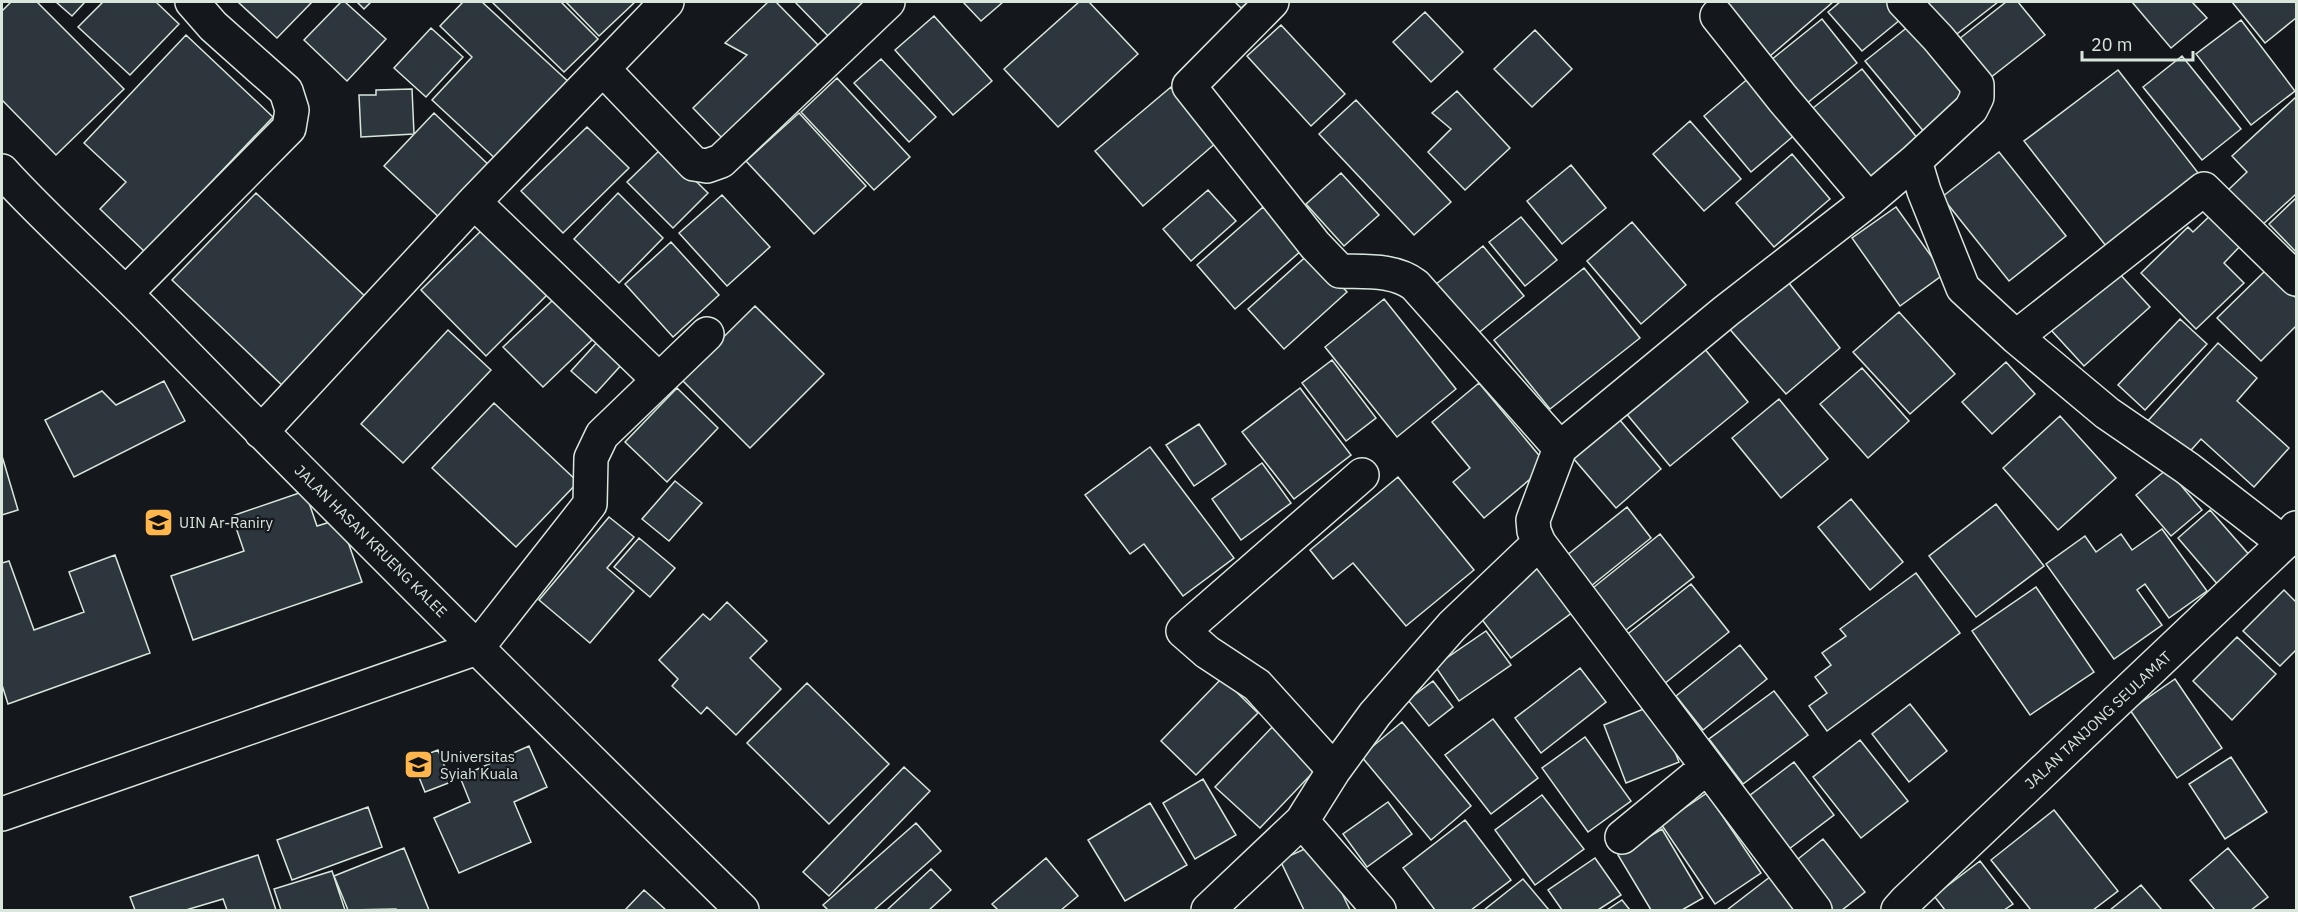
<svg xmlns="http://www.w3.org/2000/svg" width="2298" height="912" viewBox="0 0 2298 912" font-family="'IBM Plex Sans',sans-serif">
	<rect width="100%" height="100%" fill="#14181c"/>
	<!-- building -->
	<path fill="#2c363c" stroke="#d8e6dc" stroke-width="1.5" d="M11,2H37L124,89L56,155L2,100V11Z
		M56,2H85L72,16Z
		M103,2H159L157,3L179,24L130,75L78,27Z
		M238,2H312L277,38Z
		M341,2H345L386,39L347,81L304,40Z
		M357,2H371L364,9Z
		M463,2H482L572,85L499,162L432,100L472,57L440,26Z
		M492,2H561L598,39L564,72Z
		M566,2H635L599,36Z
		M768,2H776L819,46L723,139L693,108L747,55L725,43Z
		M795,2H867L829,37Z
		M963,2H1003L981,21Z
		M1079,2H1089L1138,54L1058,127L1004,69Z
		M1235,2H1248L1241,8Z
		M1722,2H1833L1770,56Z
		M1840,2H1894L1906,15L1862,51L1828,12Z
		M1924,2H1998L1953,37Z
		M2006,2H2018L2045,35L1990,78L1959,39Z
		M2132,2H2192L2207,18L2171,48Z
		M2232,2H2296V18L2265,43Z
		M1425,12L1463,52L1431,82L1393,42Z
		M934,16L992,81L953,115L895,50Z
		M1822,19L1857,63L1806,104L1771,60Z
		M2241,20L2295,91L2251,125L2196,54Z
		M1914,22L1973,93L1925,133L1865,61Z
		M1281,25L1345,94L1311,126L1247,56Z
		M431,28L463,57L426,97L394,68Z
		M1535,30L1572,69L1532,107L1494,69Z
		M186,35L273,117L145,252L100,209L126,182L84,143Z
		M2182,56L2241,129L2202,160L2143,87Z
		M881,59L936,117L909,142L854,83Z
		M1862,69L1918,139L1869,178L1813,108Z
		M2118,70L2199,174L2106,246L2024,141Z
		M1750,77L1797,133L1751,172L1704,116Z
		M837,78L910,157L874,190L801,112Z
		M1171,87L1217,142L1143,206L1095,151Z
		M412,89L414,134L361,137L359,95H376V90Z
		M1457,91L1510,148L1465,190L1428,152L1451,129L1432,113Z
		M2296,97V194L2259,228L2226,192L2247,172L2232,156Z
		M1356,100L1451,202L1414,235L1319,134Z
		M434,113L493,169L443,221L384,166Z
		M799,113L866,186L814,234L746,161Z
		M1690,121L1741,179L1704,211L1653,154Z
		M587,127L629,168L563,233L521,191Z
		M662,148L708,193L673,228L627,182Z
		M1999,152L2066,236L2009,281L1942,197Z
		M1792,154L1830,199L1774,247L1736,203Z
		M1571,165L1606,208L1562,244L1527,201Z
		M1341,173L1379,215L1344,246L1306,204Z
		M1208,190L1236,221L1191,261L1163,229Z
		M256,193L370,301L286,389L172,280Z
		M618,193L663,238L619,283L574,239Z
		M722,195L770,247L727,286L679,233Z
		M2296,198V252L2269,224Z
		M1263,207L1302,250L1235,309L1197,265Z
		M1896,207L1944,274L1900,306L1852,238Z
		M2216,210L2246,240L2224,263L2244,283L2196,329L2141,273L2188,227L2193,232Z
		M1521,217L1557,260L1525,286L1489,242Z
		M1632,222L1686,285L1641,324L1587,261Z
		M485,227L550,292L486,356L421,290Z
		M671,242L719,295L673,337L625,284Z
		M1483,246L1524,296L1476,335L1435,285Z
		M1311,252L1347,292L1284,349L1248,309Z
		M1584,268L1640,338L1550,409L1494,340Z
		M2267,269L2296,298V326L2261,361L2217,318Z
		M2117,271L2150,307L2084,366L2051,330Z
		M1785,278L1840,348L1786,394L1727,326Z
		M554,299L592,340L543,387L503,347Z
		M1384,299L1456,389L1397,437L1325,347Z
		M755,306L824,374L750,448L681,379Z
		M1899,312L1955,374L1910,414L1853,352Z
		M2180,319L2207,344L2145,410L2118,385Z
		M448,330L491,370L403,463L361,424Z
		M599,340L624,362L596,393L571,371Z
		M2218,343L2257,378L2237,401L2289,448L2254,487L2201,439L2184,458L2146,423Z
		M1704,348L1748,402L1670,466L1625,412Z
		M1332,360L1376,418L1346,441L1302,383Z
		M2006,362L2035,394L1992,434L1962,402Z
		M1862,368L1909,421L1868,458L1820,404Z
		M164,381L185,421L74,477L45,420L102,391L116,405Z
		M1479,383L1547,465L1484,518L1453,482L1470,468L1432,422Z
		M677,388L718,428L667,482L625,442Z
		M1300,388L1351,455L1294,499L1242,432Z
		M1779,399L1828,459L1781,498L1732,438Z
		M494,403L578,482L516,547L432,468Z
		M2060,416L2116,478L2058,530L2003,468Z
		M1619,419L1661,469L1616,508L1573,458Z
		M1199,424L1226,464L1194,486L1166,445Z
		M1150,447L1234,558L1183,596L1144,544L1130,554L1085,495Z
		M2,456L18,510L2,515Z
		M1262,463L1291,503L1241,540L1212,499Z
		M2167,469L2202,510L2171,536L2136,495Z
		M1398,477L1474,570L1406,626L1353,563L1333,579L1310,550Z
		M675,481L702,503L669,541L642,519Z
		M305,491L317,526L340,519L362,582L193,640L171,576L244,551L232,516Z
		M1851,499L1903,562L1870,590L1818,527Z
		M1996,504L2044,566L1976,617L1929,556Z
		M1627,507L1651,538L1586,590L1561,560Z
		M2210,510L2252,558L2219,586L2178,538Z
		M609,517L634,537L607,568L634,591L590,643L539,600Z
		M2162,529L2207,591L2169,618L2145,584L2137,590L2162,625L2114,659L2046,564L2085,536L2096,552L2121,534L2132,550Z
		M1660,534L1694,577L1622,633L1589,591Z
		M639,538L675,568L650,597L614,567Z
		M115,555L150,653L8,704L2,685V563L9,561L34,630L84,612L69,572Z
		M1544,563L1577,609L1511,658L1477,613Z
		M1916,573L1960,633L1827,731L1809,706L1827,693L1815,677L1831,665L1822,653L1846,636L1840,629Z
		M1691,584L1729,632L1659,688L1620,640Z
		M2036,587L2094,672L2030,715L1972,631Z
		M2284,590L2296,602V650L2280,666L2243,631Z
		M727,602L767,641L750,658L781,689L736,735L707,707L701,714L672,686L678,679L659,660L703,614L710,620Z
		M1486,631L1511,665L1459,701L1435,666Z
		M2237,637L2276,674L2232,720L2193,681Z
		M1740,645L1767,679L1703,730L1676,696Z
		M1580,668L1606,702L1541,753L1515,718Z
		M1222,678L1258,713L1196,775L1161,741Z
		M2175,679L2222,748L2177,778L2130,710Z
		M1433,681L1453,707L1429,726L1408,700Z
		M807,683L889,764L829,824L747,743Z
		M1774,691L1808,735L1743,784L1709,739Z
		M1656,704L1679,762L1626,783L1604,725Z
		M1910,704L1947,751L1909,782L1872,734Z
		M1493,719L1538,778L1491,814L1445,755Z
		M1277,722L1321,764L1260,828L1215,787Z
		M1402,722L1471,806L1431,840L1361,756Z
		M1585,737L1631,801L1588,832L1542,768Z
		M1860,740L1908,801L1861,838L1813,777Z
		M529,746L547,787L514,802L531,842L459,873L434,818L470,802L460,777Z
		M438,750L451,782L425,792L412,760Z
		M2231,757L2267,812L2225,839L2189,784Z
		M1794,762L1834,815L1789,849L1749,796Z
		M904,767L930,791L829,896L803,872Z
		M1203,779L1236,835L1195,859L1163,803Z
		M1707,793L1761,873L1715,904L1661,824Z
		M1542,795L1584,849L1535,885L1495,830Z
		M1388,802L1412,834L1367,867L1343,834Z
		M1150,803L1187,865L1125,901L1088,840Z
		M368,807L382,847L292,880L277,840Z
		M2054,810L2118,891L2093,910H2031L1991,860Z
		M1465,820L1511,880L1471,910H1435L1403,868Z
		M916,823L941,851L874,910H828L823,905Z
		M1662,829L1703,898L1682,910H1651L1618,855Z
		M1823,839L1865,892L1842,910H1823L1788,867Z
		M1318,843L1350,910H1304L1280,860Z
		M404,848L429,910H397L396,909L348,910L334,876Z
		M2228,848L2268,897L2251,910H2215L2190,880Z
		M258,855L276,910H227L223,899L186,910H135L130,897Z
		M1046,858L1078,896L1061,910H998L992,904Z
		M1595,858L1621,895L1598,910H1562L1548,890Z
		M1980,861L2013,904L2004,910H1945L1934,896Z
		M931,869L951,890L929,910H887Z
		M332,871L345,910H281L274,889Z
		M1775,873L1796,910H1727Z
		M1523,879L1549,910H1484Z
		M2141,885L2162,910H2110Z
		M644,890L666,910H625Z
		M1622,900L1630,910H1607Z"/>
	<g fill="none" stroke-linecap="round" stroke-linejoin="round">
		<defs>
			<path id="street" d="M1272,2L1189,86L1315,245L1340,271C1365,272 1394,269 1415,285L1560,448L1726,311L1869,200L1915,161L1924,191L1963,288L2016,337L2107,413L2187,468L2284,543
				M1904,2L1938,38L1977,85V97L1971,109L1915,161
				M1717,16L1783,99L1869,200
				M603,69L694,164L707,166L721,161L888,2
				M2,171C51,225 107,273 158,326C350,523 546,717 742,910
				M474,202L659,380
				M126,293L289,128L292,110L286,91L213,26L192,2
				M2016,337L2204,189L2296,279
				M261,432L474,202L667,2
				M1560,448L1533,520L1534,531L1539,543L1815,910
				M1334,770L1257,685L1207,652L1183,631L1362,475
				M2,814L477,648L590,504L591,458L602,435L707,334
				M1302,821L1379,910
				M1622,837L1706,768
				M1208,910L1302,821L1334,770L1375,714L1452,626L1539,543"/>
			<path id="secondary" d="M1898,910L1906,901L2284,543L2296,528"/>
		</defs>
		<!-- street casing -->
		<use href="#street" stroke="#d8e6dc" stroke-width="36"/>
		<!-- secondary casing -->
		<use href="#secondary" stroke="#d8e6dc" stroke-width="36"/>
		<!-- street -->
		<use href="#street" stroke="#14181c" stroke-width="33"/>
		<!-- secondary -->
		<use href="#secondary" stroke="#14181c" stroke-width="33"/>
	</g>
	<!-- icons -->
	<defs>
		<symbol id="university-square" viewBox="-11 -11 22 22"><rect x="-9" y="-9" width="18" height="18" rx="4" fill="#ffb74d" stroke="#14181c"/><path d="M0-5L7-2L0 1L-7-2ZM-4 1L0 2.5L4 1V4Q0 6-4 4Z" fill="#111"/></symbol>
	</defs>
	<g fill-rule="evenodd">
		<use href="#university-square" x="142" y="506" width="33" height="33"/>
		<use href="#university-square" x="402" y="748" width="33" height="33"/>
	</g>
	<g text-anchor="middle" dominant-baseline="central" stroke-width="4.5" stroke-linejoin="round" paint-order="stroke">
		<!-- poi labels -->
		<g font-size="15" fill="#d8e6dc" stroke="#14181c" text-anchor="start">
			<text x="179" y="522">UIN Ar-Raniry</text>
			<text x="440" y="756">Universitas<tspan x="440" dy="17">Syiah Kuala</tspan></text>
		</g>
		<!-- street labels -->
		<g font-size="15" fill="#d8e6dc" stroke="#14181c">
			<text transform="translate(371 541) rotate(45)">JALAN HASAN KRUENG KALEE</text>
			<text transform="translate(2098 720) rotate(-43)">JALAN TANJONG SEULAMAT</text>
		</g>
	</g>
	<!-- border -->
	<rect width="2298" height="912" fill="none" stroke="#d8e6dc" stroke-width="6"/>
	<!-- scale -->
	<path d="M2082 51v9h111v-9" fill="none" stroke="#d8e6dc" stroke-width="3"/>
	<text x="2091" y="51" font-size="18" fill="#d8e6dc" stroke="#14181c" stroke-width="4.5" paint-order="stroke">20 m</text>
</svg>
